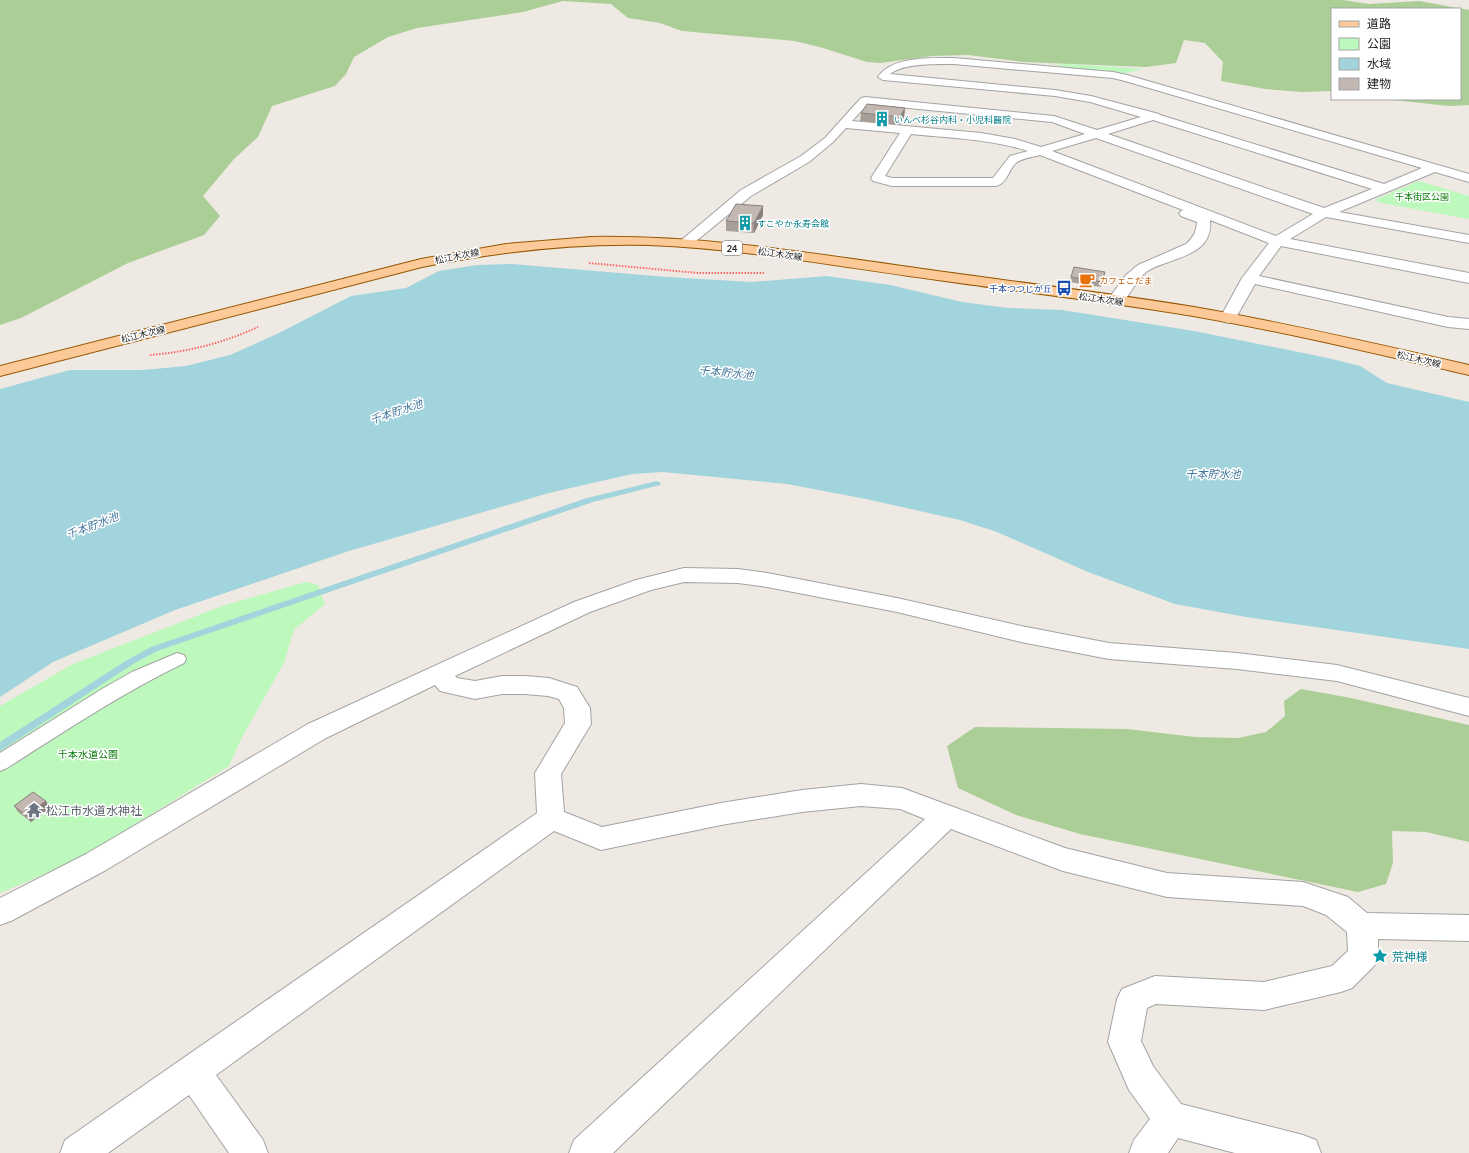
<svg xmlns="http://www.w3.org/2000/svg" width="1469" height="1153" viewBox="0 0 1469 1153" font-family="Lato,'Noto Sans JP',sans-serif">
	<rect width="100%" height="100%" fill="#eee9e2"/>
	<!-- forest -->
	<path fill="#abce96" d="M0,0H1343L1369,4L1419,1L1469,10V105L1449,106L1384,99H1460V9H1332V91L1302,92L1265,89L1221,81L1223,62L1205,43L1184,40L1176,63L1146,67L1023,62L968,55L932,56L881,63L867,62L823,48L795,41L682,31L660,23L628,18L611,4L563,1L523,12L417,28L388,37L354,57L346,74L335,86L272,106L258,137L234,159L203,196L220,216L204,235L128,263L21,318L0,325Z
		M1301,689L1351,698L1469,725V842L1426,832L1392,831L1393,863L1386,884L1358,892L1080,834L1016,815L958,788L947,746L975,727L1127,729L1195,737L1238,738L1266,732L1285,716L1284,701Z"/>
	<!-- park -->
	<path fill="#bdf9bd" d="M1067,64L1143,69L1121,74L1039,67Z
		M1419,181L1469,196V219L1381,203L1374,200Z
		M306,582L318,585L325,604L294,630L284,663L241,739L229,766L76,861L0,893V706L73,664L222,606Z"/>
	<!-- water -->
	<path fill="#a1d4dc" d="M512,264L667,277L752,282L827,276L890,285L962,302L1008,308L1062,310L1194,331L1328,358L1360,366L1387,383L1469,402V649L1246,617L1175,604L1088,572L997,532L960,520L866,499L787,484L663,472L632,474L549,493L349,551L175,610L53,662L0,697V389L70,370H143L186,366L230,355L277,334L351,296L406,288L439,271L477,265Z"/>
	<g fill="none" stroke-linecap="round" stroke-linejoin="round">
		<!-- stream -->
		<path fill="#a1d4dc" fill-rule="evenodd" d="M657,481L661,483L660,485L593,502L157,651L133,664L0,751V742L127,660L151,647L587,498Z"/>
		<defs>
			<path id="service" d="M177,653L184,655L186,659L184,663C122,693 65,731 7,768L0,771V753L102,689L132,672Z"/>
			<path id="minor" d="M954,58L1113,72L1127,75L1469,174V182L1435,172L1339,212L1469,235V243L1326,217L1290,239L1469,273V283L1281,246L1259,276L1448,317L1469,319V329L1448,327L1255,284L1234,321L1228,323L1222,321L1220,318L1242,278L1269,243L1210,220C1214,258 1168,257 1146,272C1135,281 1131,295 1121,303C1118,306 1114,305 1110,304L1107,301L1126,275L1138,265L1186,244C1194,237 1196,232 1197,222L1181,216L1179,213L1183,210L1040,155C1033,157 1022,158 1016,163C1008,170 1008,183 996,186H892L873,181L871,178L900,133L846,128L833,142L809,162L751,196L690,246L685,247L680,246L678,243L741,190L801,156L825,138L861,98L865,97L1054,116L1097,130L1141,117L1090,102L1055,96L883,80L878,77C891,56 932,58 954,58ZM954,64L1113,78L1125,81L1422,168L1384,184L1160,115L1159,114L1091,96L1055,90L890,74C903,63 937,64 954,64ZM868,104L1052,122L1085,134L1041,147L1015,139L981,133L852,121ZM1153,120L1372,189L1324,208L1108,134ZM911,134C950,138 990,139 1028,151L1010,156L993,178H892L885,176ZM1096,138L1313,214L1276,236L1052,151Z
				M684,568L738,569L767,573L897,598L1021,626L1109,643L1237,653L1337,665L1469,698V716L1337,681L1237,669L1109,659L1021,642L897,612L767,587L738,583L684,582L651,590L590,612L455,676L457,678L475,681L502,676H525L549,678L577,687L590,708L591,724L561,774L564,812L602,827L721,803L802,790L861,784L902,788L1065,848L1167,873L1303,882L1348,897L1367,913L1469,915V941L1378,939V956L1374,966L1352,988L1341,992L1264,1010L1156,1004L1147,1008L1141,1041L1153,1066L1181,1104L1303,1135L1316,1140L1321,1153H1235L1178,1138L1168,1153H1129L1134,1140L1150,1119L1129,1090L1108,1042L1117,999L1122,989L1155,976L1264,982L1332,966L1348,951L1347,932L1326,915L1303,906L1167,897L1063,871L951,829L613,1153H569L574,1140L925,819L900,809L861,806L802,812L721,825L601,850L554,831L216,1075L263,1140L268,1153H229L189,1095L108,1153H60L65,1140L537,813L535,773L565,723L564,708L559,699L548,696L525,694H502L475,699L440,691L435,685L326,738L106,870L11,921L0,925V898L86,854L308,724L574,602L636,580Z"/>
			<path id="primary" d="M591,237C708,235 822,255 937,271C1023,283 1109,293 1194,307C1286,323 1378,344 1469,365V375C1377,354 1286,332 1193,316C1111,302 1028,293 945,281C847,268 749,249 649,245C573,243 497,252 422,267L0,376V366L421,259L506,244Z"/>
		</defs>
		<!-- service casing -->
		<use href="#service" stroke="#a3a3a3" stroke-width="2"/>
		<!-- minor casing -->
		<use href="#minor" stroke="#a3a3a3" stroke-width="2"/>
		<!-- primary casing -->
		<use href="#primary" stroke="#955700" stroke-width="2"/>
		<!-- path -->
		<path stroke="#fb6966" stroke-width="2" stroke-dasharray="1.5 1.5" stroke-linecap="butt" d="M589,263L698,273H764
			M150,355C188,352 223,343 258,327"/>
		<!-- service -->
		<use href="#service" fill="#fff" fill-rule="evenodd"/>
		<!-- minor -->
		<use href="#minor" fill="#fff" fill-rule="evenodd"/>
		<!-- primary -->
		<use href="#primary" fill="#fcc998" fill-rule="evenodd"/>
	</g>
	<!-- wall -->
	<path fill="#a79e98" d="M905,108L904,117L899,125L860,121L861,113Z
		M763,206V215L754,233L726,231V221Z
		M1071,277H1104L1101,287L1070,282Z
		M46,801L50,808L31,822L18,812L14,806Z"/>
	<!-- shaded-wall -->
	<path fill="#88817c" d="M905,108L904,117L899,125L900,117Z
		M763,206V215L754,233V223Z
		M46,801L50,808L31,822L26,815Z"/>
	<!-- building -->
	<path fill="#c2b8b1" stroke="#88817c" d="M867,104L905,108L900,117L861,113Z
		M736,204L763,206L754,223L726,221Z
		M1074,267L1105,272L1102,282L1071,277Z
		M33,792L46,801L26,815L14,806Z"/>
	<!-- icons -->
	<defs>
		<symbol id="building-bare" viewBox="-9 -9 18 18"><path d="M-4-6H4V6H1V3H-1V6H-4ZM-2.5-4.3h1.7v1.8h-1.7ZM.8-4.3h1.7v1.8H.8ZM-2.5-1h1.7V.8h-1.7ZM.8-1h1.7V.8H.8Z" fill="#0f9aa8" stroke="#fff" stroke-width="2.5" paint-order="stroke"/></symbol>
		<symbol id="cafe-bare" viewBox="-9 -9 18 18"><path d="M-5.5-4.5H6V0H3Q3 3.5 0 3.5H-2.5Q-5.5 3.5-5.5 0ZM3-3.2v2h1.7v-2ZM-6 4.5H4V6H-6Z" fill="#e8710a" stroke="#fff" stroke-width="2.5" paint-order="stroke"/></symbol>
		<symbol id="bus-bare" viewBox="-9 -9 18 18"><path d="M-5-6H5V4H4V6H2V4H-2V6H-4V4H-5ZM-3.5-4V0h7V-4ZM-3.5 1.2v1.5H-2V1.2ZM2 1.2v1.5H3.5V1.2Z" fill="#1a4fb4" stroke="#fff" stroke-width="2.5" paint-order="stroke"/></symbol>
		<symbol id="temple-bare" viewBox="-9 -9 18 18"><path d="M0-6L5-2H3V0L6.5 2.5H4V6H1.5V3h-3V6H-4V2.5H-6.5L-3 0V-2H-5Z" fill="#6b7280" stroke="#fff" stroke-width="2.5" paint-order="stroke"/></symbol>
		<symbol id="sight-bare" viewBox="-9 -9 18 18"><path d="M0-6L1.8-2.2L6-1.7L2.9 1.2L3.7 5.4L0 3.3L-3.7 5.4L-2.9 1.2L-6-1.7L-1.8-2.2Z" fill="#0f9aa8" stroke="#fff" stroke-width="2.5" paint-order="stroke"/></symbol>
	</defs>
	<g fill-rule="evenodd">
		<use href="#building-bare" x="871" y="108" width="22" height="22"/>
		<use href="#building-bare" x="734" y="212" width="22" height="22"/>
		<use href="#cafe-bare" x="1076" y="269" width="22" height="22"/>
		<use href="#bus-bare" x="1053" y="277" width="22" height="22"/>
		<use href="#temple-bare" x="23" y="799" width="22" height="22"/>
		<use href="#sight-bare" x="1369" y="945" width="22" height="22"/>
	</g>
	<g text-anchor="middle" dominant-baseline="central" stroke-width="3" stroke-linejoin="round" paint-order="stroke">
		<!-- far-culture labels -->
		<g font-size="9" fill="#0d838f" stroke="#fff" text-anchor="start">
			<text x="894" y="119">いんべ杉谷内科・小児科醫院</text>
			<text x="757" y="223">すこやか永寿会館</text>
		</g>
		<!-- far-park labels -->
		<g font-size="9" fill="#0a7a0a" stroke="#fff">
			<text x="1422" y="196">千本街区公園</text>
		</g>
		<!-- shield labels -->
		<rect fill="#fff" stroke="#606060" stroke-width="1" x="722" y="241" width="20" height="14" rx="3"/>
		<g font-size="9" font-weight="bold" fill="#1c1c1c">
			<text x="732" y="248">24</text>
		</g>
		<!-- far-street labels -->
		<g font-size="9" fill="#1c1c1c" stroke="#fff">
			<text transform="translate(780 254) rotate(8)">松江木次線</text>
			<text transform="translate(457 256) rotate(-11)">松江木次線</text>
			<text transform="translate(1101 299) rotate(8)">松江木次線</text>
			<text transform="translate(143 334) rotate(-14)">松江木次線</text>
			<text transform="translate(1419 359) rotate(13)">松江木次線</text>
		</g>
		<!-- far-food labels -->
		<g font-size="9" fill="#c56008" stroke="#fff" text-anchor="start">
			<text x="1099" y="280">カフェこだま</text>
		</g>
		<!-- far-transit labels -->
		<g font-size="9" fill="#164399" stroke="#fff" text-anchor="end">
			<text x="1052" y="288">千本つつじが丘</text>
		</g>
		<!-- park labels -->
		<g font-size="10" fill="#0a7a0a" stroke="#fff">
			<text x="88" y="754">千本水道公園</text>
		</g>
		<!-- water labels -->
		<g font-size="11" font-style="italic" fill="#43779c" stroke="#fff">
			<text transform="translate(726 372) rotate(5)">千本貯水池</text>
			<text transform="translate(396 411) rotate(-19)">千本貯水池</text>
			<text x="1213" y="473">千本貯水池</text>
			<text transform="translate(92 525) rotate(-21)">千本貯水池</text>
		</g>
		<!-- near-worship labels -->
		<g font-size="12" fill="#5b616d" stroke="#fff" text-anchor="start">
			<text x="46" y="810">松江市水道水神社</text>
		</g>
		<!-- near-culture labels -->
		<g font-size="12" fill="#0d838f" stroke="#fff" text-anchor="start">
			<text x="1392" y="956">荒神様</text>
		</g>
	</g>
	<!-- legend -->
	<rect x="1331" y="8" width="130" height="92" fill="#ffffff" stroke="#a4a4a4"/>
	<rect x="1339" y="21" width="20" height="6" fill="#fcc998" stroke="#a4a4a4"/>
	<text x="1367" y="28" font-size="12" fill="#1c1c1c">道路</text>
	<rect x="1339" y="38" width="20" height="12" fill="#bdf9bd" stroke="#a4a4a4"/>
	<text x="1367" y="48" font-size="12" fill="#1c1c1c">公園</text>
	<rect x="1339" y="58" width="20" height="12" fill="#a1d4dc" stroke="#a4a4a4"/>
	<text x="1367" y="68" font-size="12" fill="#1c1c1c">水域</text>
	<rect x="1339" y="78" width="20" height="12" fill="#c2b8b1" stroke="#a4a4a4"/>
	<text x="1367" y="88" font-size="12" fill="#1c1c1c">建物</text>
</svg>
